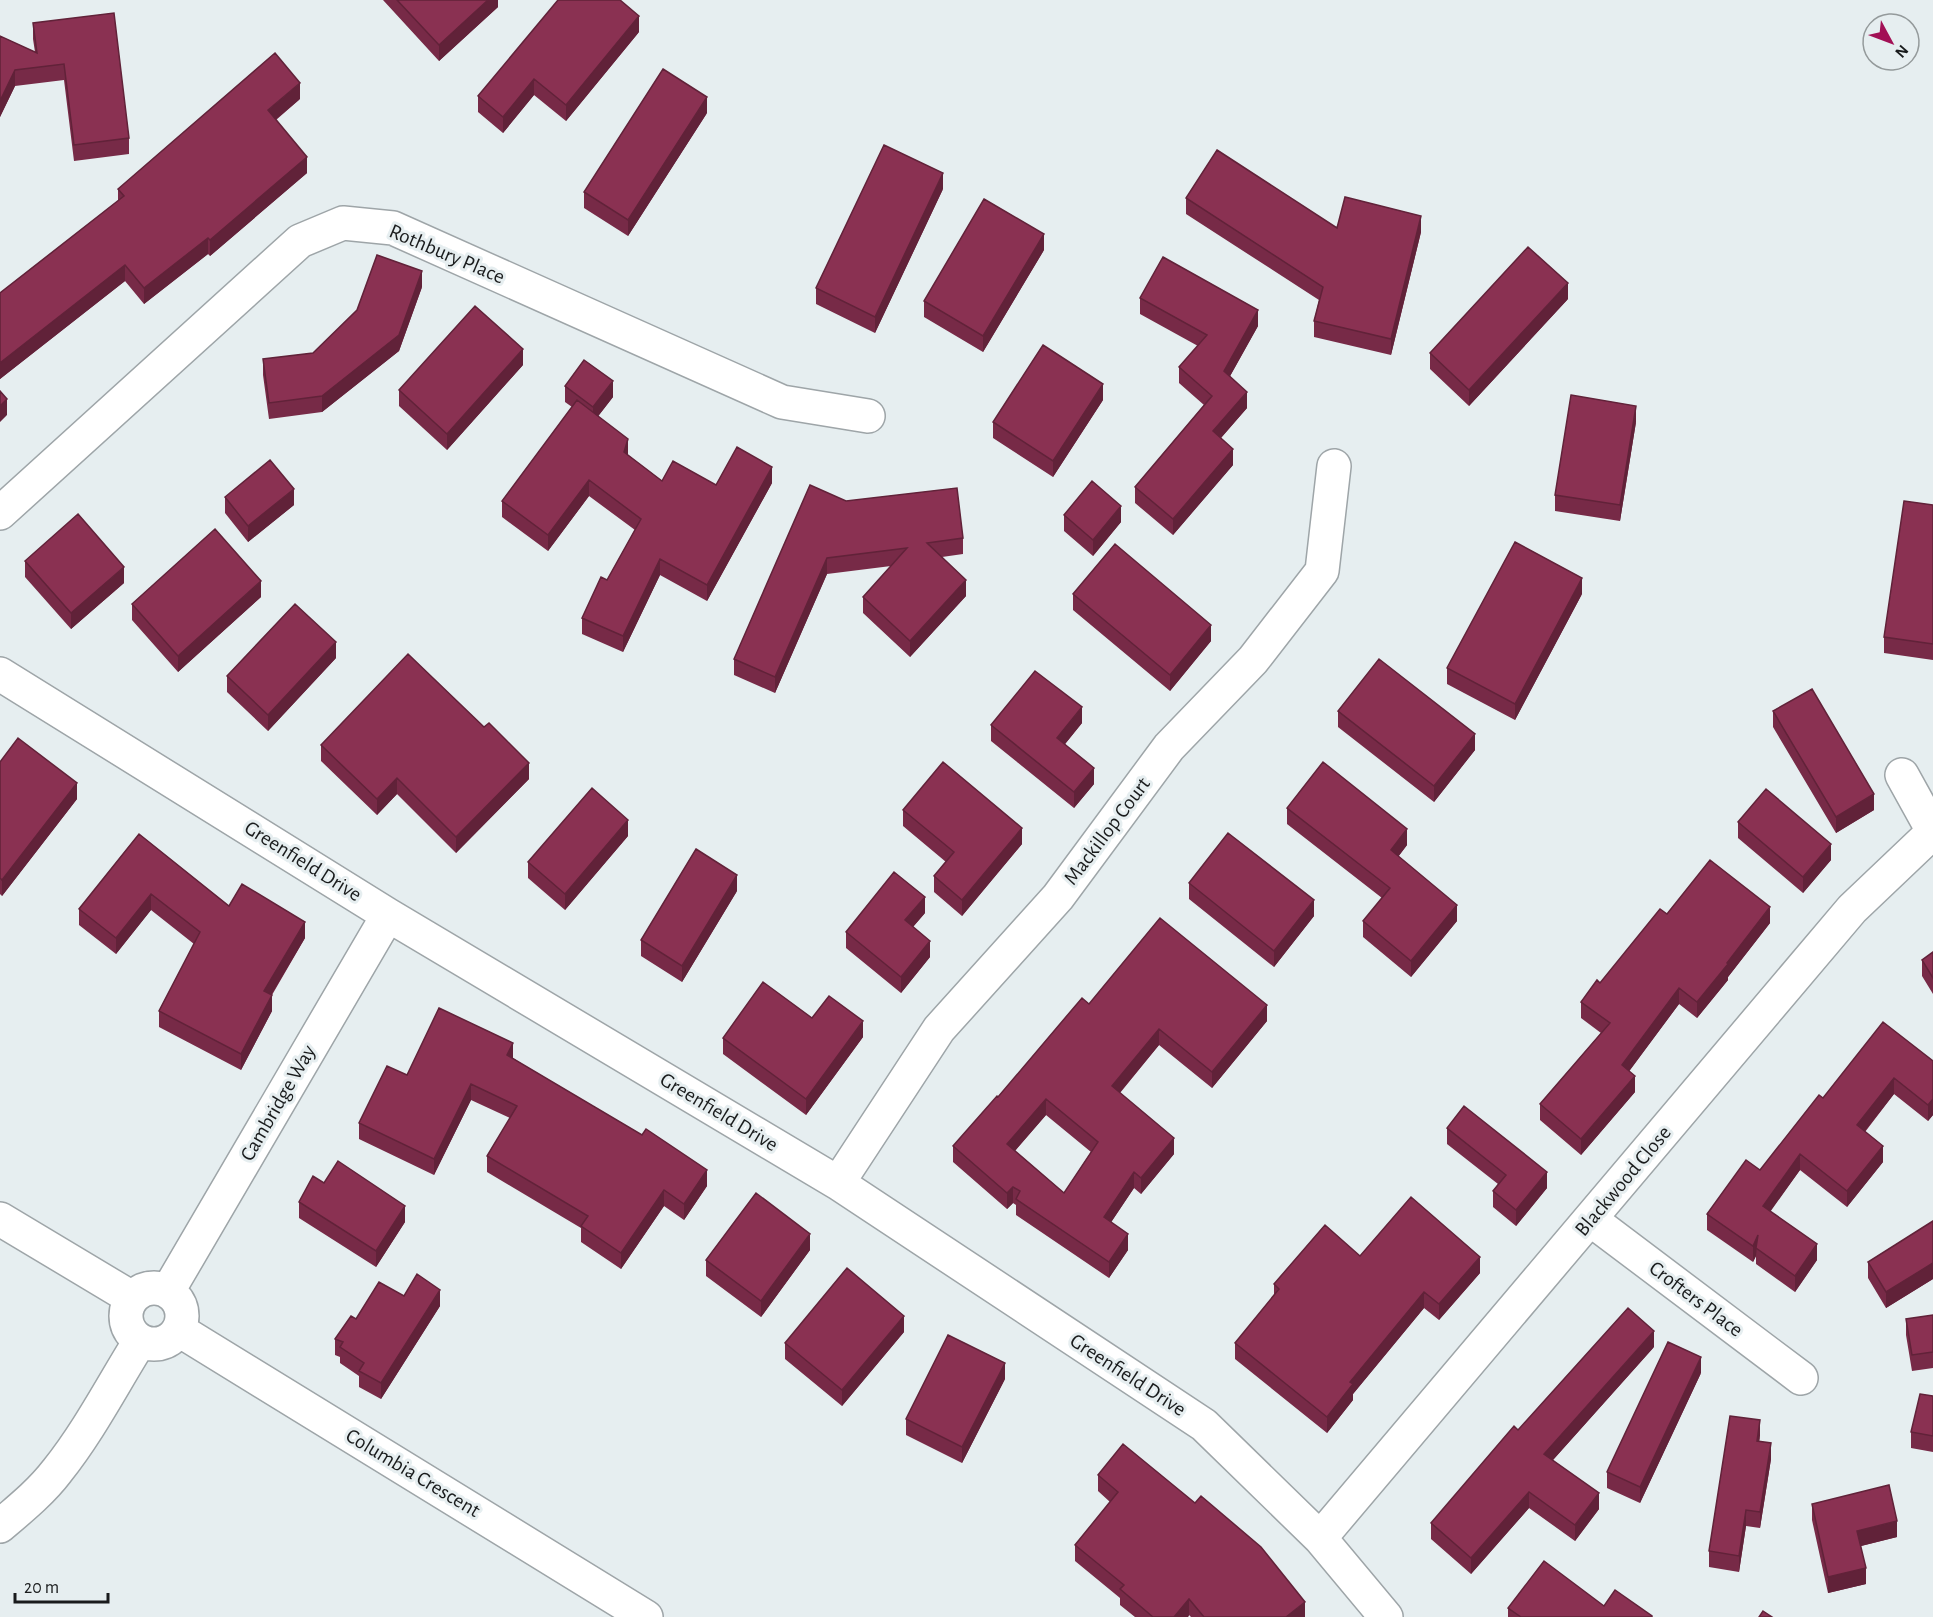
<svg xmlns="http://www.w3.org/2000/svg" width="1933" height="1617" viewBox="0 0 1933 1617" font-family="'Alegreya Sans',sans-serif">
	<rect width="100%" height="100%" fill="#e6eef0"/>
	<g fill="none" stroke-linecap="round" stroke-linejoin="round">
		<defs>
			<path id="minor" d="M0,513L300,241L343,223L393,228L782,402L868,416
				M0,674L388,915L838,1183L1204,1425L1320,1538L1386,1617
				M1902,775L1933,831
				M838,1183L939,1029L1058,897L1169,747L1253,660L1322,571L1334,466
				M0,1219L132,1298
				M1590,1219L1801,1378
				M126 1316a28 28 0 1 1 56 0a28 28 0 1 1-56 0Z
				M168,1291L388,915
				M179,1330L646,1617
				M0,1526C20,1509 41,1492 57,1471C89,1431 113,1384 140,1341
				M1320,1538L1852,909L1933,832"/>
		</defs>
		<!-- minor casing -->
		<use href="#minor" stroke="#9ea5a8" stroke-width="36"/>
		<!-- minor -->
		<use href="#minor" stroke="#fff" stroke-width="33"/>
	</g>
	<!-- wall -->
	<path fill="#772a47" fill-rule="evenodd" d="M383,0H498V7L439,61Z
		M33,23L129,138V154L74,161L64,80L15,86L0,117V36L35,52L33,39Z
		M639,32L566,121L534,95L503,133L478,112V96Z
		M300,99L276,120L307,173L210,256L208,254L144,304L125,281L0,379V293L118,201V189Z
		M707,113L628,236L584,208V192Z
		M943,189L875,333L816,304V288Z
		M1186,198L1337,228L1421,232L1391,355L1314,337V321L1319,300L1186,214Z
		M1044,250L983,352L924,317V301Z
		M422,287L399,351L322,412L269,419L263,375V359L313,353Z
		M1140,298L1258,326L1230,376L1247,408L1221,438L1233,465L1173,535L1135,503V487L1204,405L1179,383V367L1198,346L1140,314Z
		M1568,299L1469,406L1430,369V353Z
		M523,365L447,450L399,406V390Z
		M565,386L613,397L598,416L628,455L662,481L716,485L772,483L707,601L660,575L623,652L582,634V618L607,580L635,530L589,496L548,551L502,517V501L572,407L565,402Z
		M1103,400L1053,477L993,438V422Z
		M1636,422L1620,521L1555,511V495Z
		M225,497L294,505L248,542L225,513Z
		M846,501L963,538V554L942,557L966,596L910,657L863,613V597L891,566L827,574L775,693L734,675V659Z
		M1933,505V660L1884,653V637Z
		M1064,515L1121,522L1093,556L1064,531Z
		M25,561L124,583L71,629L25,577Z
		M1073,594L1211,641L1170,691L1073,610Z
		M1582,594L1515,720L1447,684V668Z
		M261,597L178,672L132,620V604Z
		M336,658L268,731L227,692V676Z
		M1338,711L1475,750L1434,802L1338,727Z
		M1773,711L1874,810L1836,833L1773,727Z
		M1082,723L1065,744L1094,784L1074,808L991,741V725Z
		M321,745L529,779L456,853L397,794L377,815L321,761Z
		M0,762L77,799L2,896L0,894Z
		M1287,808L1407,845L1398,857L1457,921L1411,977L1363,937V921L1382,898L1287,824Z
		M903,810L1022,844L962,916L934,892V876L946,862L903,826Z
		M1738,822L1831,860L1803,893L1738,838Z
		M139,834L229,906L305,938L272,995V1011L241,1070L159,1027V1011L194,944L151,910L116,954L79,925V909Z
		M628,836L565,910L528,878V862Z
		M1189,883L1314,916L1274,967L1189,899Z
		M737,891L682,982L641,956V940Z
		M925,913L913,927L930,957L901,993L846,948V932Z
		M1667,914L1770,923L1728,977V980L1697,1018L1679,1004L1629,1071L1635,1092L1581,1155L1540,1120V1104L1601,1033L1581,1018V1002Z
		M1933,952V994L1922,976V960Z
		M1089,1004L1267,1021L1212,1088L1159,1045L1120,1093L1174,1154L1141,1194L1134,1188L1111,1222L1128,1250L1109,1278L1016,1215V1205L1013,1203L1007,1209L953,1162V1146L998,1097ZM1046,1115L1091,1152L1064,1193L1015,1151Z
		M863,1037L806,1115L723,1054V1038Z
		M513,1058L707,1186L684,1220L664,1206L621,1269L581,1242V1228L487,1172V1156L510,1118L471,1100L434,1175L359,1139V1123L407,1075Z
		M1933,1061V1115L1928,1121L1894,1094L1865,1132L1883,1162L1847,1207L1800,1170L1770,1211L1817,1260L1795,1292L1756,1264V1256L1753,1262L1707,1230V1214L1760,1170L1823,1098Z
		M1447,1128L1547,1188L1516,1226L1493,1207V1191L1498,1184L1447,1144Z
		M324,1183L405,1222L376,1267L299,1218V1202Z
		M1933,1221V1279L1886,1308L1868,1278V1262Z
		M810,1250L761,1317L706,1276V1260Z
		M1360,1256L1480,1273L1439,1320L1424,1308L1353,1394V1400L1327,1433L1235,1359V1343L1274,1296V1284Z
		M404,1296L440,1306L381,1399L359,1387V1376L340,1363V1357L335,1355V1339L356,1319Z
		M1933,1315V1368L1912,1371L1906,1335V1319Z
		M904,1332L842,1406L785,1359V1343Z
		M1654,1347L1553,1460L1599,1509L1575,1541L1529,1508L1471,1574L1431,1539V1523L1518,1430Z
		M1701,1373L1640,1503L1607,1488V1472Z
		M1005,1379L962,1463L906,1435V1419Z
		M1933,1396V1452L1911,1448V1432Z
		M1760,1436L1759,1441L1771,1459L1760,1528L1746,1526L1739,1572L1709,1567V1551Z
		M1098,1475L1305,1617H1191L1189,1615L1188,1617H1135L1120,1605V1598L1075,1561V1545L1110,1502L1098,1491Z
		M1812,1504L1897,1537L1861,1546L1866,1584L1828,1593L1812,1520Z
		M1604,1606L1652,1617H1508V1608Z"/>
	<!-- shaded-wall -->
	<path fill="#612239" d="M488,0H498V7L439,61V45Z
		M639,16V32L566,121V105Z
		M15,70V86L0,117V101Z
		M534,79V95L503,133V117Z
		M300,83V99L268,126V110Z
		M707,97V113L628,236V220Z
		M307,157V173L210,256V240Z
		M943,173V189L875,333V317Z
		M1421,216V232L1391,355V339Z
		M1044,234V250L983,352V336Z
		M208,238V254L144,304V288Z
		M125,265V281L0,379V363Z
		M422,271V287L399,351L322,412V396Z
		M1568,283V299L1469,406V390Z
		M1258,310V326L1224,387V371Z
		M523,349V365L447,450V434Z
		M613,381V397L593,423V407Z
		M1103,384V400L1053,477V461Z
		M1247,392V408L1213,447V431Z
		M7,399V415L0,422V406Z
		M1636,406V422L1620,521V505Z
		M628,439V455L624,468V452Z
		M1233,449V465L1173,535V519Z
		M772,467V483L707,601V585Z
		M589,480V496L548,551V535Z
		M294,489V505L248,542V526Z
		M1121,506V522L1093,556V540Z
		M827,558V574L775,693V677Z
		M660,559V575L623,652V636Z
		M124,567V583L71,629V613Z
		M1582,578V594L1515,720V704Z
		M966,580V596L910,657V641Z
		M261,581V597L178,672V656Z
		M1211,625V641L1170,691V675Z
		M336,642V658L268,731V715Z
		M1082,707V723L1057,754V738Z
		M1475,734V750L1434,802V786Z
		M529,763V779L456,853V837Z
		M1094,768V784L1074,808V792Z
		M397,778V794L377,815V799Z
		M77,783V799L2,896V880Z
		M1874,794V810L1836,833V817Z
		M628,820V836L565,910V894Z
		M1022,828V844L962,916V900Z
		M1407,829V845L1391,866V850Z
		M1831,844V860L1803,893V877Z
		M737,875V891L682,982V966Z
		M151,894V910L116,954V938Z
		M925,897V913L905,936V920Z
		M1314,900V916L1274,967V951Z
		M1457,905V921L1411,977V961Z
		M1770,907V923L1728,977V980L1697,1018V1002L1727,963Z
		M305,922V938L264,1007V991Z
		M930,941V957L901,993V977Z
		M1679,988V1004L1622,1081V1065Z
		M272,995V1011L241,1070V1054Z
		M1267,1005V1021L1212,1088V1072Z
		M863,1021V1037L806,1115V1099Z
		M1159,1029V1045L1112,1102V1086Z
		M513,1043V1059L507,1055Z
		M1635,1076V1092L1581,1155V1139Z
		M1894,1078V1094L1857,1141V1125Z
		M471,1084V1100L434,1175V1159Z
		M1046,1099V1115L1007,1160V1144Z
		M1933,1099V1115L1928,1121V1105Z
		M1174,1138V1154L1141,1194V1178Z
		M1883,1146V1162L1847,1207V1191Z
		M1800,1154V1170L1763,1222V1206Z
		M707,1170V1186L684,1220V1204Z
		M1134,1172V1188L1104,1233V1217Z
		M1547,1172V1188L1516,1226V1210Z
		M1013,1187V1203L1007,1209V1193Z
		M664,1190V1206L621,1269V1253Z
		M405,1206V1222L376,1267V1251Z
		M810,1234V1250L761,1317V1301Z
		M1128,1234V1250L1109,1278V1262Z
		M1758,1235L1756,1256L1753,1262V1246Z
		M1817,1244V1260L1795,1292V1276Z
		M1480,1257V1273L1439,1320V1304Z
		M1933,1263V1279L1886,1308V1292Z
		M440,1290V1306L381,1399V1383Z
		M1424,1292V1308L1353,1394V1400L1327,1433V1417L1350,1382Z
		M904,1316V1332L842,1406V1390Z
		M1654,1331V1347L1544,1470V1454Z
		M1701,1357V1373L1640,1503V1487Z
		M1005,1363V1379L962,1463V1447Z
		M1760,1420V1436L1757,1457V1441Z
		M1771,1443V1459L1760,1528V1512Z
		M1529,1492V1508L1471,1574V1558Z
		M1599,1493V1509L1575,1541V1525Z
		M1746,1510V1526L1739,1572V1556Z
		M1897,1521V1537L1857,1547V1531Z
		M1866,1568V1584L1828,1593V1577Z
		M1189,1599V1615L1188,1617H1174Z
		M1305,1602V1617H1286Z"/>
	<!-- building -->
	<path fill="#8a3152" stroke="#612239" stroke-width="1.5" fill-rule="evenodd" d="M397,0H488L439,45Z
		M558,0H620L639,16L566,105L534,79L503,117L478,96Z
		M114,13L129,138L74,145L64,64L15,70L0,101V36L37,53L33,23Z
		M275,53L300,83L268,110L307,157L210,240L208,238L144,288L125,265L0,363V293L124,196L118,189Z
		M663,69L707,97L628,220L584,192Z
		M884,145L943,173L875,317L816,288Z
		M1217,150L1337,228L1345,197L1421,216L1391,339L1314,321L1323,287L1186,198Z
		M984,199L1044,234L983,336L924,301Z
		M1528,247L1568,283L1469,390L1430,353Z
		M377,255L422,271L399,335L322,396L269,403L263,359L313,353L357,310Z
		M1163,257L1258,310L1224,371L1247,392L1213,431L1233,449L1173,519L1135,487L1212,396L1179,367L1207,335L1140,298Z
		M475,306L523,349L447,434L399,390Z
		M1043,345L1103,384L1053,461L993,422Z
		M584,360L613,381L593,407L565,386Z
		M0,391L7,399L0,406Z
		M1571,395L1636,406L1620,505L1555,495Z
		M577,400L628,439L624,452L662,481L673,461L716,485L737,447L772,467L707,585L660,559L623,636L582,618L601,577L607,580L641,519L589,480L548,535L502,501Z
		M270,460L294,489L248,526L225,497Z
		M1092,481L1121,506L1093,540L1064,515Z
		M810,485L846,501L957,488L963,538L927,543L966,580L910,641L863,597L907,548L827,558L775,677L734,659Z
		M1904,501L1933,505V644L1884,637Z
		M78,514L124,567L71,613L25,561Z
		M215,529L261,581L178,656L132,604Z
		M1515,542L1582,578L1515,704L1447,668Z
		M1115,544L1211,625L1170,675L1073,594Z
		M295,604L336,642L268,715L227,676Z
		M408,654L484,727L489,723L529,763L456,837L397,778L377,799L321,745Z
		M1379,659L1475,734L1434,786L1338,711Z
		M1035,671L1082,707L1057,738L1094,768L1074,792L991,725Z
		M1812,689L1874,794L1836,817L1773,711Z
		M18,738L77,783L2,880L0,878V762Z
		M943,762L1022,828L962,900L934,876L954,852L903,810Z
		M1323,762L1407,829L1391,850L1457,905L1411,961L1363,921L1390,888L1287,808Z
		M592,788L628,820L565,894L528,862Z
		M1766,789L1831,844L1803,877L1738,822Z
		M1228,833L1314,900L1274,951L1189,883Z
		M139,834L229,906L242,884L305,922L264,991L272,995L241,1054L159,1011L200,932L151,894L116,938L79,909Z
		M696,849L737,875L682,966L641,940Z
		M1710,860L1770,907L1727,963L1728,964L1697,1002L1679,988L1622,1065L1635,1076L1581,1139L1540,1104L1610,1023L1581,1002L1597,980L1600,983L1660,909L1667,914Z
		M894,872L925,897L905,920L930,941L901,977L846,932Z
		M1160,918L1267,1005L1212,1072L1159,1029L1112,1086L1174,1138L1141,1178L1134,1172L1104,1217L1128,1234L1109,1262L1016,1199L1020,1191L1013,1187L1007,1193L953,1146L997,1096L998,1097L1082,998L1089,1004ZM1046,1099L1098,1142L1064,1193L1007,1144Z
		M1933,952V978L1922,960Z
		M763,982L812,1018L829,996L863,1021L806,1099L723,1038Z
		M439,1008L513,1043L507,1055L642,1135L646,1129L707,1170L684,1204L664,1190L621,1253L581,1226L588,1216L487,1156L517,1106L471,1084L434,1159L359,1123L387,1066L407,1075Z
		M1883,1022L1933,1061V1099L1928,1105L1894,1078L1857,1125L1883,1146L1847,1191L1800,1154L1763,1206L1817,1244L1795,1276L1756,1248L1758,1235L1753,1246L1707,1214L1746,1160L1760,1170L1819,1095L1823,1098Z
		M1464,1106L1547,1172L1516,1210L1493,1191L1506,1175L1447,1128Z
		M338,1161L405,1206L376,1251L299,1202L313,1176L324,1183Z
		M756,1193L810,1234L761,1301L706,1260Z
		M1411,1197L1480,1257L1439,1304L1424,1292L1350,1382L1353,1384L1327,1417L1235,1343L1279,1289L1274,1284L1325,1225L1360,1256Z
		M1933,1221V1263L1886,1292L1868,1262Z
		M847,1268L904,1316L842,1390L785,1343Z
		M417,1274L440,1290L381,1383L359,1371L364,1363L340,1347L343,1342L335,1339L351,1316L356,1319L379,1282L404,1296Z
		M1628,1308L1654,1331L1544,1454L1599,1493L1575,1525L1529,1492L1471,1558L1431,1523L1514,1426L1518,1430Z
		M1933,1315V1352L1912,1355L1906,1319Z
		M948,1335L1005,1363L962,1447L906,1419Z
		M1668,1342L1701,1357L1640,1487L1607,1472Z
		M1920,1394L1933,1396V1436L1911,1432Z
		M1730,1416L1760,1420L1757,1441L1771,1443L1760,1512L1746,1510L1739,1556L1709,1551Z
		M1123,1444L1195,1503L1201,1496L1261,1547L1305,1602L1286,1617H1204L1189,1599L1174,1617H1153L1120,1589L1124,1585L1075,1545L1118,1492L1098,1475Z
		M1889,1485L1897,1521L1857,1531L1866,1568L1828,1577L1812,1504Z
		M1544,1561L1604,1606L1615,1590L1652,1616V1617H1521L1508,1608Z
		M1763,1611L1772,1617H1759Z"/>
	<g text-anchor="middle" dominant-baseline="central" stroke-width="6" stroke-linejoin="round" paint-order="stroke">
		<!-- street labels -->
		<g font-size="21" fill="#191b1c" stroke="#e6eef0">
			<text transform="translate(447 254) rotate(23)">Rothbury Place</text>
			<text transform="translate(1107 831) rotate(-53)">Mackillop Court</text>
			<text transform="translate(303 861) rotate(32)">Greenfield Drive</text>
			<text transform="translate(278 1103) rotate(-60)">Cambridge Way</text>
			<text transform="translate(719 1112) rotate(31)">Greenfield Drive</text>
			<text transform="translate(1623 1181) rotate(-50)">Blackwood Close</text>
			<text transform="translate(1696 1299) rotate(37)">Crofters Place</text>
			<text transform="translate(1128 1375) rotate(33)">Greenfield Drive</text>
			<text transform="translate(413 1473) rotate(31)">Columbia Crescent</text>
		</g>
	</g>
	<!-- north arrow -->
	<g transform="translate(1891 42) rotate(131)"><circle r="28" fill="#e6eef0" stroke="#949a9b" stroke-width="1.5"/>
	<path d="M0-4.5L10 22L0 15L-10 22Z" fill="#a21055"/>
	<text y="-9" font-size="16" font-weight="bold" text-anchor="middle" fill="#191b1c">N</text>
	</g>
	<!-- scale -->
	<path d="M15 1593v9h93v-9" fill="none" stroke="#191b1c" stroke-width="3"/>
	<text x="24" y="1593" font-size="18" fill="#191b1c" stroke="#e6eef0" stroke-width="4.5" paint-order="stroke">20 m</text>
</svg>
